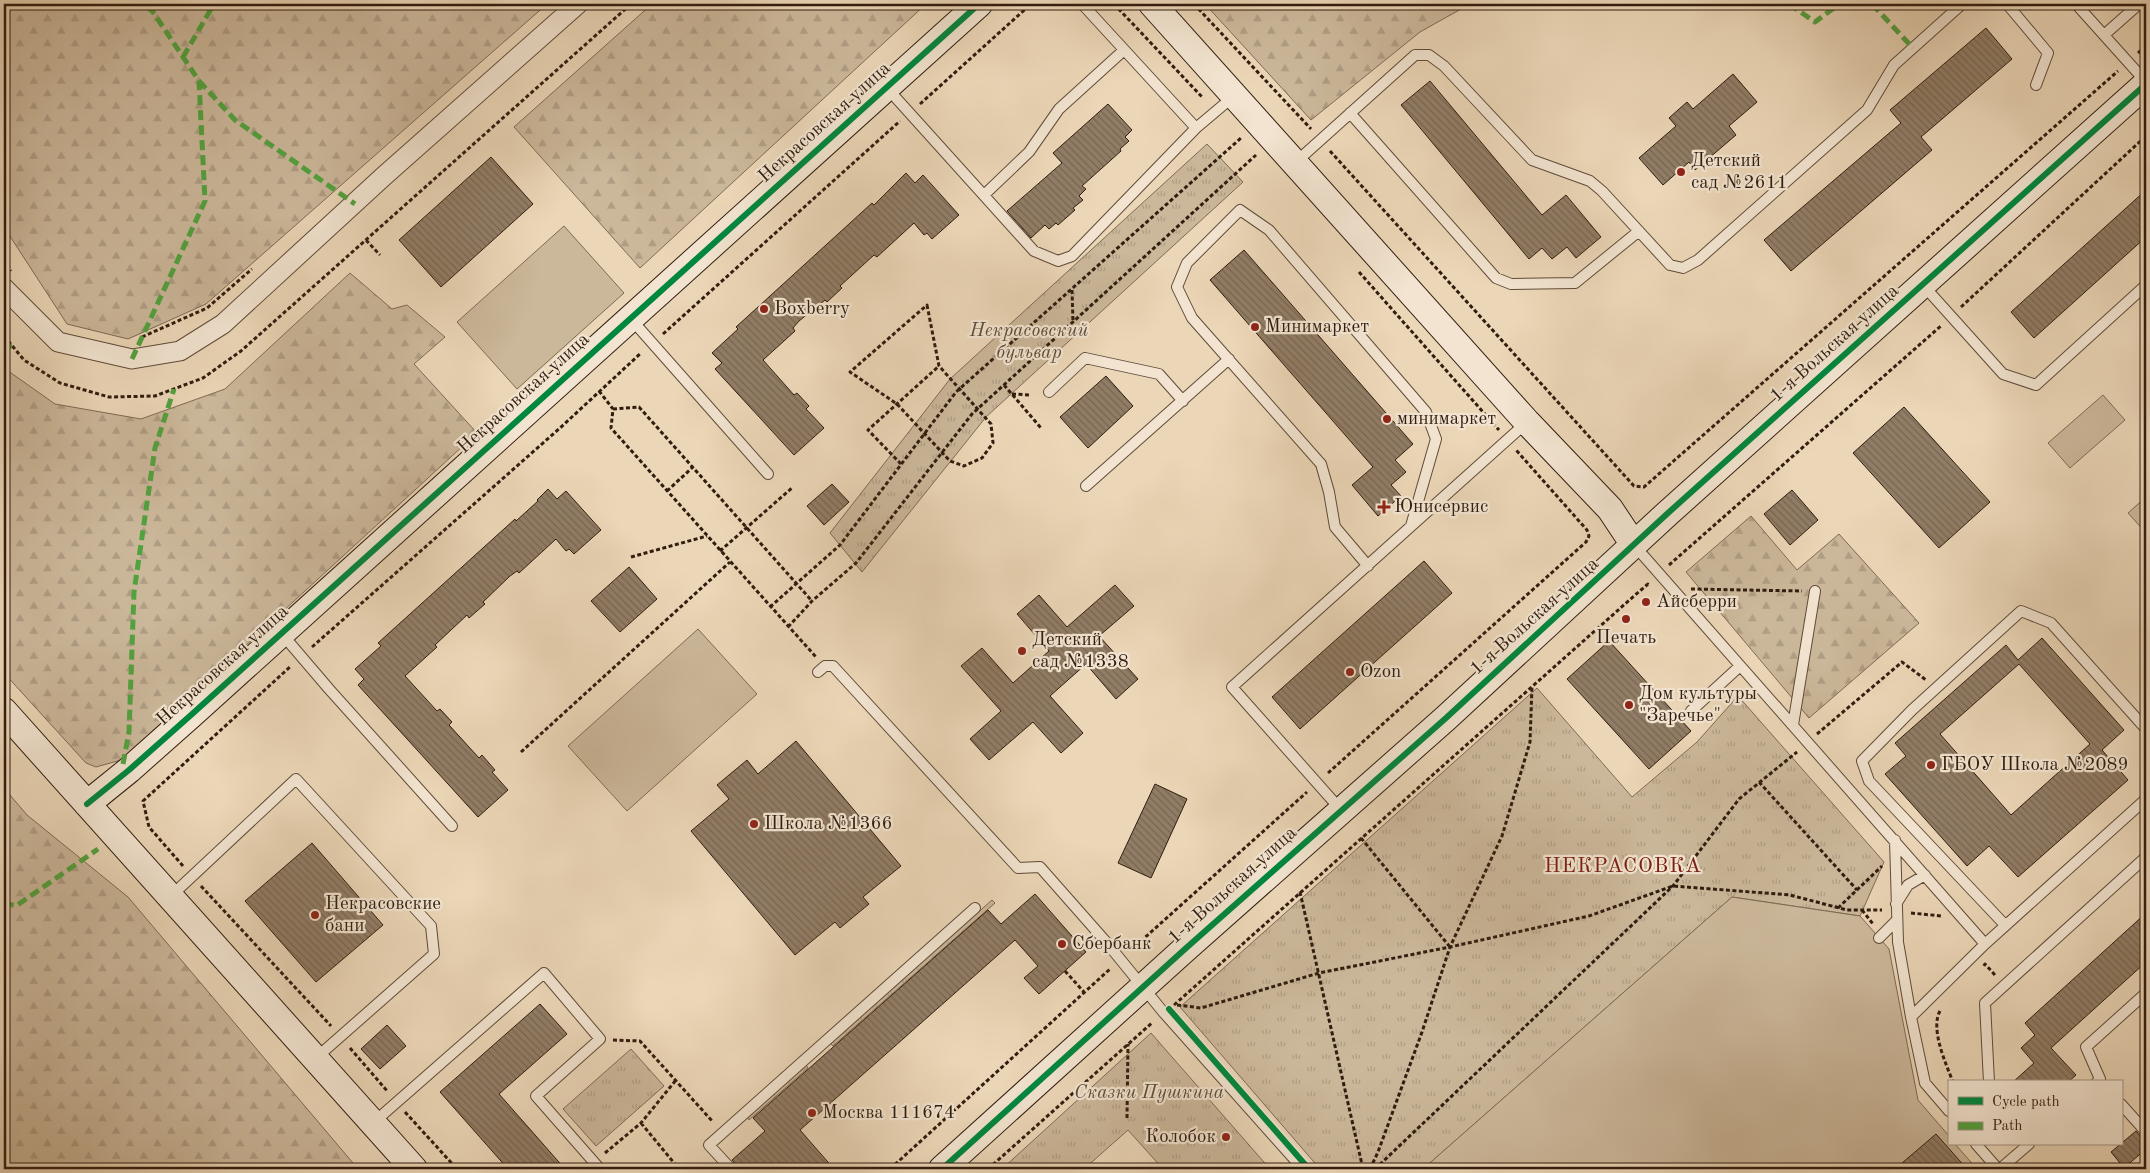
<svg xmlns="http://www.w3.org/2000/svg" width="2150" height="1173" viewBox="0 0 2150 1173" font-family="'Old Standard TT',serif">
	<defs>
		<pattern id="grass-tufts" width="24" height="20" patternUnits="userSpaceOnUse" patternTransform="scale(1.25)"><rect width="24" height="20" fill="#cbb79a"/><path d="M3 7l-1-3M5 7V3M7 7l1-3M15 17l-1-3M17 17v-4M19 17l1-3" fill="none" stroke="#af9d84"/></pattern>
		<pattern id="forest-firs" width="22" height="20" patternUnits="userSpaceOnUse" patternTransform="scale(1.25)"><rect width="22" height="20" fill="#cbb79a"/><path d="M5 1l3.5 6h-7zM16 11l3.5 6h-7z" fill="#af9d84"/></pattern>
		<pattern id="building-back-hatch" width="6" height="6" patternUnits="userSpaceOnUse" patternTransform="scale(1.25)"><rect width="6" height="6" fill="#917d66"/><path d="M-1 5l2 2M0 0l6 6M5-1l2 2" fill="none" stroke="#776652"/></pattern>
	</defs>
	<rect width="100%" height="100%" fill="#ebd6b7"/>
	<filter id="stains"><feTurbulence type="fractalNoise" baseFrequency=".004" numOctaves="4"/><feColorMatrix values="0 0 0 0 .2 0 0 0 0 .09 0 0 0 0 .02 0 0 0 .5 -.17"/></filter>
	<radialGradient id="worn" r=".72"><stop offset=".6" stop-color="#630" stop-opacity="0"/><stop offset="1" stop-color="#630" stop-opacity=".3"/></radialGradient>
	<!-- grass -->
	<path fill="url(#grass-tufts)" stroke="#7e6a54" d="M1207,144L1243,182L986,417L862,572L830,533L950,379Z
		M1537,688L1632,797L1697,742L1738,696L1884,862L1860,916L1732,897L1423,1169H1320L1180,1007Z
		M992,900L995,903L833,1046L830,1043Z
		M1151,1033L1270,1169H1163L1128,1130L1084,1169H1002Z
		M631,1049L664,1086L596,1146L563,1109Z
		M806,1065L808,1068L749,1120L747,1117Z"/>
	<!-- forest -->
	<path fill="url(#forest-firs)" stroke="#7e6a54" d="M4,4H547L206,304L128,339L67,324L4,227Z
		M652,4H926L640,268L514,127Z
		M1205,4H1470L1420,32L1311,120Z
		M350,273L392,309L407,305L445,337L414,364L477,433L121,760L96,767L86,763L4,673V368L55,404L141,419L225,389Z
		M1751,516L1797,570L1839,534L1919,623L1809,718L1686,572Z
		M4,788L27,815L128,897L358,1169H4Z"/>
	<!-- garden -->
	<path fill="#cbb79a" stroke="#7e6a54" d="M564,226L624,293L517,389L457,322Z
		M2103,395L2125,420L2070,468L2048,443Z
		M2146,497V533L2128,513Z
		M698,629L757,694L627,811L568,746Z
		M1732,897L1860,916L1889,949L1918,1100L1949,1136V1144H1955L1977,1169H1423Z"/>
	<!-- building -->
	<path fill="url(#building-back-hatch)" stroke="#301d0f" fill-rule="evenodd" d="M1986,28L2012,59L1921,137L1932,150L1791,271L1764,240L1901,123L1890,110Z
		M1733,74L1757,102L1729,126L1736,135L1695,170L1689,162L1663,185L1639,158L1676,126L1669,118L1687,102L1693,109Z
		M1430,81L1542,215L1566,195L1601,237L1576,258L1567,247L1552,259L1542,248L1529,259L1401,105Z
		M1108,104L1132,130L1125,137L1129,141L1120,149L1121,151L1082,186L1086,189L1079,196L1083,200L1073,208L1075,210L1058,225L1056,223L1049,229L1045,225L1031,238L1007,211L1062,163L1053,153Z
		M491,157L533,204L441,287L399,240Z
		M906,173L915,183L923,175L959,215L932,239L927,233L924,235L914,223L877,257L874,255L840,286L842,288L827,302L825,300L799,321L793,328L795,331L763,360L794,395L797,393L809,406L806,409L824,428L794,455L715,369L722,363L712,353L738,329L736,327L872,203L874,205Z
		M2146,190V237L2034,338L2011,312Z
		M1244,250L1413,444L1395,460L1406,472L1391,485L1401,496L1378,516L1352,485L1373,467L1210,280Z
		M1106,376L1133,406L1088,448L1060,417Z
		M1904,407L1990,502L1939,548L1853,453Z
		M832,484L849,502L824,525L807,506Z
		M548,489L557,499L566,491L601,530L574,554L569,549L566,551L556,539L519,573L517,571L510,576L483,602L485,604L469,618L467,615L435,645L437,647L405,676L437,711L440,709L452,722L449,725L479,758L482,755L495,770L492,772L508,790L478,817L358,685L364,679L355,669L381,646L378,643L515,519L516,521L538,501L537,500Z
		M1792,490L1818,520L1790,545L1764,514Z
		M1424,561L1452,593L1300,729L1272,697Z
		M629,567L657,599L620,632L591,601Z
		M1115,585L1134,606L1099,636L1138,679L1116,699L1086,664L1050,696L1083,733L1061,753L1033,722L989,760L970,739L1001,711L961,666L982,648L1013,683L1049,651L1017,614L1039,595L1067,627Z
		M2042,638L2124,730L2102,750L2128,780L2018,877L1989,846L1967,866L1885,774L1906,756L1895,743L2006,645L2018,660ZM2019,664L2090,744L2011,815L1940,734Z
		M1609,641L1691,731L1649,769L1567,679Z
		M796,741L901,866L863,897L869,904L840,928L835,922L795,955L691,831L729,799L717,785L747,760L758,774Z
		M1155,784L1187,799L1151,878L1118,863Z
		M312,843L383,925L316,982L245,901Z
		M1035,894L1086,952L1039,994L1024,978L1038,966L1015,940L800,1130L834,1169H740L732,1160L765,1131L753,1118L988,910L1001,924Z
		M2146,913V962L2051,1048L2076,1075L2068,1082H2013L2034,1063L2021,1048L2035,1035L2025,1023Z
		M540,1004L567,1034L499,1094L565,1169H508L440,1092Z
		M387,1025L406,1046L380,1069L361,1049Z
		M2136,1131L2141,1137L2146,1139V1149L2124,1168L2111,1152Z
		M1936,1134L1967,1169H1895Z"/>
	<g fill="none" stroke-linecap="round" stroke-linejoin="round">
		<defs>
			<path id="lane" d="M2007,4L2048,53L2036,85
				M2076,4L2146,82
				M1084,6L1196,128
				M2104,35L2139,4
				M887,88L1034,251L1058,261L1072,256L1196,128L1234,96
				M1350,113L1496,278L1511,284L1575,283L1639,231
				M1296,162L1415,55H1429L1444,66L1532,160L1590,181L1602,191L1670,265L1683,268L1698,260L1867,110L1894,65L1962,4
				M984,195L1029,152L1059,109L1124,50
				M1923,285L2003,374L2036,385L2146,285
				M631,319L768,474
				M1049,392L1085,358L1159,374L1183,401
				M1086,486L1229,359
				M1634,545L1985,944
				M1368,566L1335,527L1329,492L1321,464L1192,318L1177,287L1187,263L1240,210L1269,230L1426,412L1436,439L1411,526
				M282,634L329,689L452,826
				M818,672L825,666H833L1018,868L1040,867L1107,943L1164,1013L1303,1169
				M1691,711L1740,666
				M1793,725L1815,591
				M1341,810L1232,687L1526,423
				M1895,840L1898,942L1911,1017L1925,1083L1949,1111
				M171,896L296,779L431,926L434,954L316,1058
				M1896,904L1908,885L1925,875
				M2005,925L1869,781L1862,761L1912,710L2021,611L2051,623L2146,729
				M1879,938L1897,920
				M1911,1017L1985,944L2146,799
				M1989,1082L1985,1003L2146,857
				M2097,1082L2100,1079L2086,1047L2146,993
				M2121,1104L2146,1132
				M373,1123L544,973L600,1039L536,1096L600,1169
				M1976,1144L1998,1169
				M731,1169L709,1145L975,908
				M2000,1169L2029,1144"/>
			<path id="street" d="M4,288L58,342L132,359L180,351L223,324L384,176L578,4"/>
			<path id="secondary" d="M1152,4L1527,422L1610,509L1634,545
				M4,711L414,1169
				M87,804L129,770L191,715L979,4
				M942,1169L1185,949L1446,718L1668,513L2146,84"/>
		</defs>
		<!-- lane casing -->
		<use href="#lane" stroke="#5f4b39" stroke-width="12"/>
		<!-- street casing -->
		<use href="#street" stroke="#5f4b39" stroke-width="21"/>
		<!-- secondary casing -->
		<use href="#secondary" stroke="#301d0f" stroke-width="28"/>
		<!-- path -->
		<path stroke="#301d0f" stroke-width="3" stroke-dasharray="4 2.5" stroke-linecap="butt" d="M1114,4L1203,98
			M1194,4L1311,129
			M2138,53L2146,46
			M920,104L1031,4
			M1330,151L1634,486L1644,487L2118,71
			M366,240L380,255
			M4,259L11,271
			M1359,272L1499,430
			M1072,290L1073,322
			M927,305L939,366L991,424L993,443L982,458L964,466L950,461L897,404L850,372Z
			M1961,307L2146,136
			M663,334L900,121
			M4,336L24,360L60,383L109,397L155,396L203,378L241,351L631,4
			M142,337L207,308L252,269
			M1004,385L1041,428
			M599,391L613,409L611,428L816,657
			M1012,394L1030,395
			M613,409L639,407L812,601
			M901,464L868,430L939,366
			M667,491L693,467
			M720,551L793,487
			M631,557L707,536
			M1669,565L1942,325
			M1691,589L1802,591
			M770,607L840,545L956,392L1241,138
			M788,627L812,601L856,563L972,414L1256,155
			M312,647L560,428L641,353
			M1817,734L1902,662L1926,680
			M521,752L730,562
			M1328,773L1586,542L1589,536L1587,530L1516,450
			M1759,782L1857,890
			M1361,838L1450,947
			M183,866L149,827L143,801L291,666
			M201,886L331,1026
			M1300,892L1363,1169
			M1838,908L1882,866
			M1862,910L1873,924
			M1911,913L1942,916
			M1131,950L1307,792
			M1984,966L1985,964L1995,975
			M1065,971L1084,992
			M1174,1005L1634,596L1648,584L1649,585
			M1177,1005L1201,1008L1319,973L1450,947L1589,916L1673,886L1790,895L1847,910H1882
			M1940,1011C1930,1029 1946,1064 1953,1082
			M613,1040L640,1041L713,1122
			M350,1048L388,1092
			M405,1112L457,1169
			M1127,1118L1128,1044
			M641,1123L679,1169
			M605,1153L641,1123L676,1080
			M890,1169L1110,969
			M988,1169L1153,1022
			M1370,1169L1378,1152L1422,1032L1450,947L1502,836L1530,742L1532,686
			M1375,1169L1673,886L1739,799L1797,752"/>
		<!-- lane -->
		<use href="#lane" stroke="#f2e4d0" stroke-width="10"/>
		<!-- street -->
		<use href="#street" stroke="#f2e4d0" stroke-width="19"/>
		<!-- secondary -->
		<use href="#secondary" stroke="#f2e4d0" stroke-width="26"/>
		<!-- quiet -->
		<path stroke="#52a23f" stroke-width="5" stroke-dasharray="10 5" stroke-linecap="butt" d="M1789,4L1815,22L1839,4
			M1872,4L1913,48
			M183,57L214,4
			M199,81L235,120L355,204
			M4,347L12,346
			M132,359L205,201L199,81L153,12L144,4
			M123,764L129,732L134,592L155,448L174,389
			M4,903L16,906L98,849"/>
		<defs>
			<path id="cycleway" d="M87,804L129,770L191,715L979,4
				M1169,1009L1309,1169
				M942,1169L1185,949L1446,718L1668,513L2146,84"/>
		</defs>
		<!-- cycleway casing -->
		<use href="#cycleway" stroke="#f2e4d0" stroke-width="9"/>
		<!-- cycleway -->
		<use href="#cycleway" stroke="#00873e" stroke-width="6"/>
	</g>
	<!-- markers -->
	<g fill="#8f2418" stroke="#f2e4d0" stroke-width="2">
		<circle cx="1681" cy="172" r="5"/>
		<circle cx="764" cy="309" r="5"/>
		<circle cx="1255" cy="327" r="5"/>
		<circle cx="1387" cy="419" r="5"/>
		<path d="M1381.5 499.5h5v5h5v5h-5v5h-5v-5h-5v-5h5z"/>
		<circle cx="1646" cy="602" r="5"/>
		<circle cx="1626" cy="619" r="5"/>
		<circle cx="1022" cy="651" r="5"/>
		<circle cx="1350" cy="672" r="5"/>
		<circle cx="1629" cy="705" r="5"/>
		<circle cx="1931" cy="765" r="5"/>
		<circle cx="754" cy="824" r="5"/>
		<circle cx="315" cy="915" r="5"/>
		<circle cx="1062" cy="944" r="5"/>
		<circle cx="812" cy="1113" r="5"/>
		<circle cx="1226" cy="1137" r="5"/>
	</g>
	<g text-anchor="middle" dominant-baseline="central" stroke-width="4.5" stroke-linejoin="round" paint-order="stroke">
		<!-- street labels -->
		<g font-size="19" fill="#301d0f" stroke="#f2e4d0">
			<text transform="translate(825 123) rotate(-42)">Некрасовская улица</text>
			<text transform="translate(1835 344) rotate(-42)">1-я Вольская улица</text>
			<text transform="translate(524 394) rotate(-42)">Некрасовская улица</text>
			<text transform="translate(1535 617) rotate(-42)">1-я Вольская улица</text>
			<text transform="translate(223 666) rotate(-42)">Некрасовская улица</text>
			<text transform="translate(1233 886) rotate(-42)">1-я Вольская улица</text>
		</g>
		<!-- poi labels -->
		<g font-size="19" fill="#301d0f" stroke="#f2e4d0" text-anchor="start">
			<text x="1691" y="161">Детский<tspan x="1691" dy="22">сад №2611</tspan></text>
			<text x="774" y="309">Boxberry</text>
			<text x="1265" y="327">Минимаркет</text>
			<text x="1397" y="419">минимаркет</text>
			<text x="1394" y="507">Юнисервис</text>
			<text x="1656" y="602">Айсберри</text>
			<text x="1626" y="638" text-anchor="middle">Печать</text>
			<text x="1032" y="640">Детский<tspan x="1032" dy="22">сад №1338</tspan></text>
			<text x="1360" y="672">Ozon</text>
			<text x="1639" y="694">Дом культуры<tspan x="1639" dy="22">"Заречье"</tspan></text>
			<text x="1941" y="765">ГБОУ Школа №2089</text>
			<text x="764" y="824">Школа №1366</text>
			<text x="325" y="904">Некрасовские<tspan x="325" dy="22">бани</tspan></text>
			<text x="1072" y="944">Сбербанк</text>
			<text x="822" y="1113">Москва 111674</text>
			<text x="1216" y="1137" text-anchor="end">Колобок</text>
		</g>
		<!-- park labels -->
		<g font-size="19" font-style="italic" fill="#5e4b39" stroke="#f2e4d0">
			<text x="1029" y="331">Некрасовский<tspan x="1029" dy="22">бульвар</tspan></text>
			<text x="1149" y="1093">Сказки Пушкина</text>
		</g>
		<!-- quarter labels -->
		<g font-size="21" letter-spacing="1" fill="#7a1f14" stroke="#f2e4d0">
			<text x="1623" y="866">НЕКРАСОВКА</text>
		</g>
	</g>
	<!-- margin -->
	<rect width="2150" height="1173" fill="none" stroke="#ebd6b7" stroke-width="20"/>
	<rect x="5" y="5" width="2140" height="1163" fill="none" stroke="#301d0f" stroke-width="2.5"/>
	<rect x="10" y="10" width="2130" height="1153" fill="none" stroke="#301d0f"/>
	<!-- legend -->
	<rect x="1948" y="1080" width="175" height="65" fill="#f2e4d0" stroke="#a49483"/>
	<rect x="1958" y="1097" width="25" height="8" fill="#00873e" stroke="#a49483"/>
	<text x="1992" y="1106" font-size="15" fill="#301d0f">Cycle path</text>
	<rect x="1958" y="1122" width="25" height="8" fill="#52a23f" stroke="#a49483"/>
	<text x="1992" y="1130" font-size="15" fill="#301d0f">Path</text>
	<rect width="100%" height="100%" filter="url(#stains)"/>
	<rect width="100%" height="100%" fill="url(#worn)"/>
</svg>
